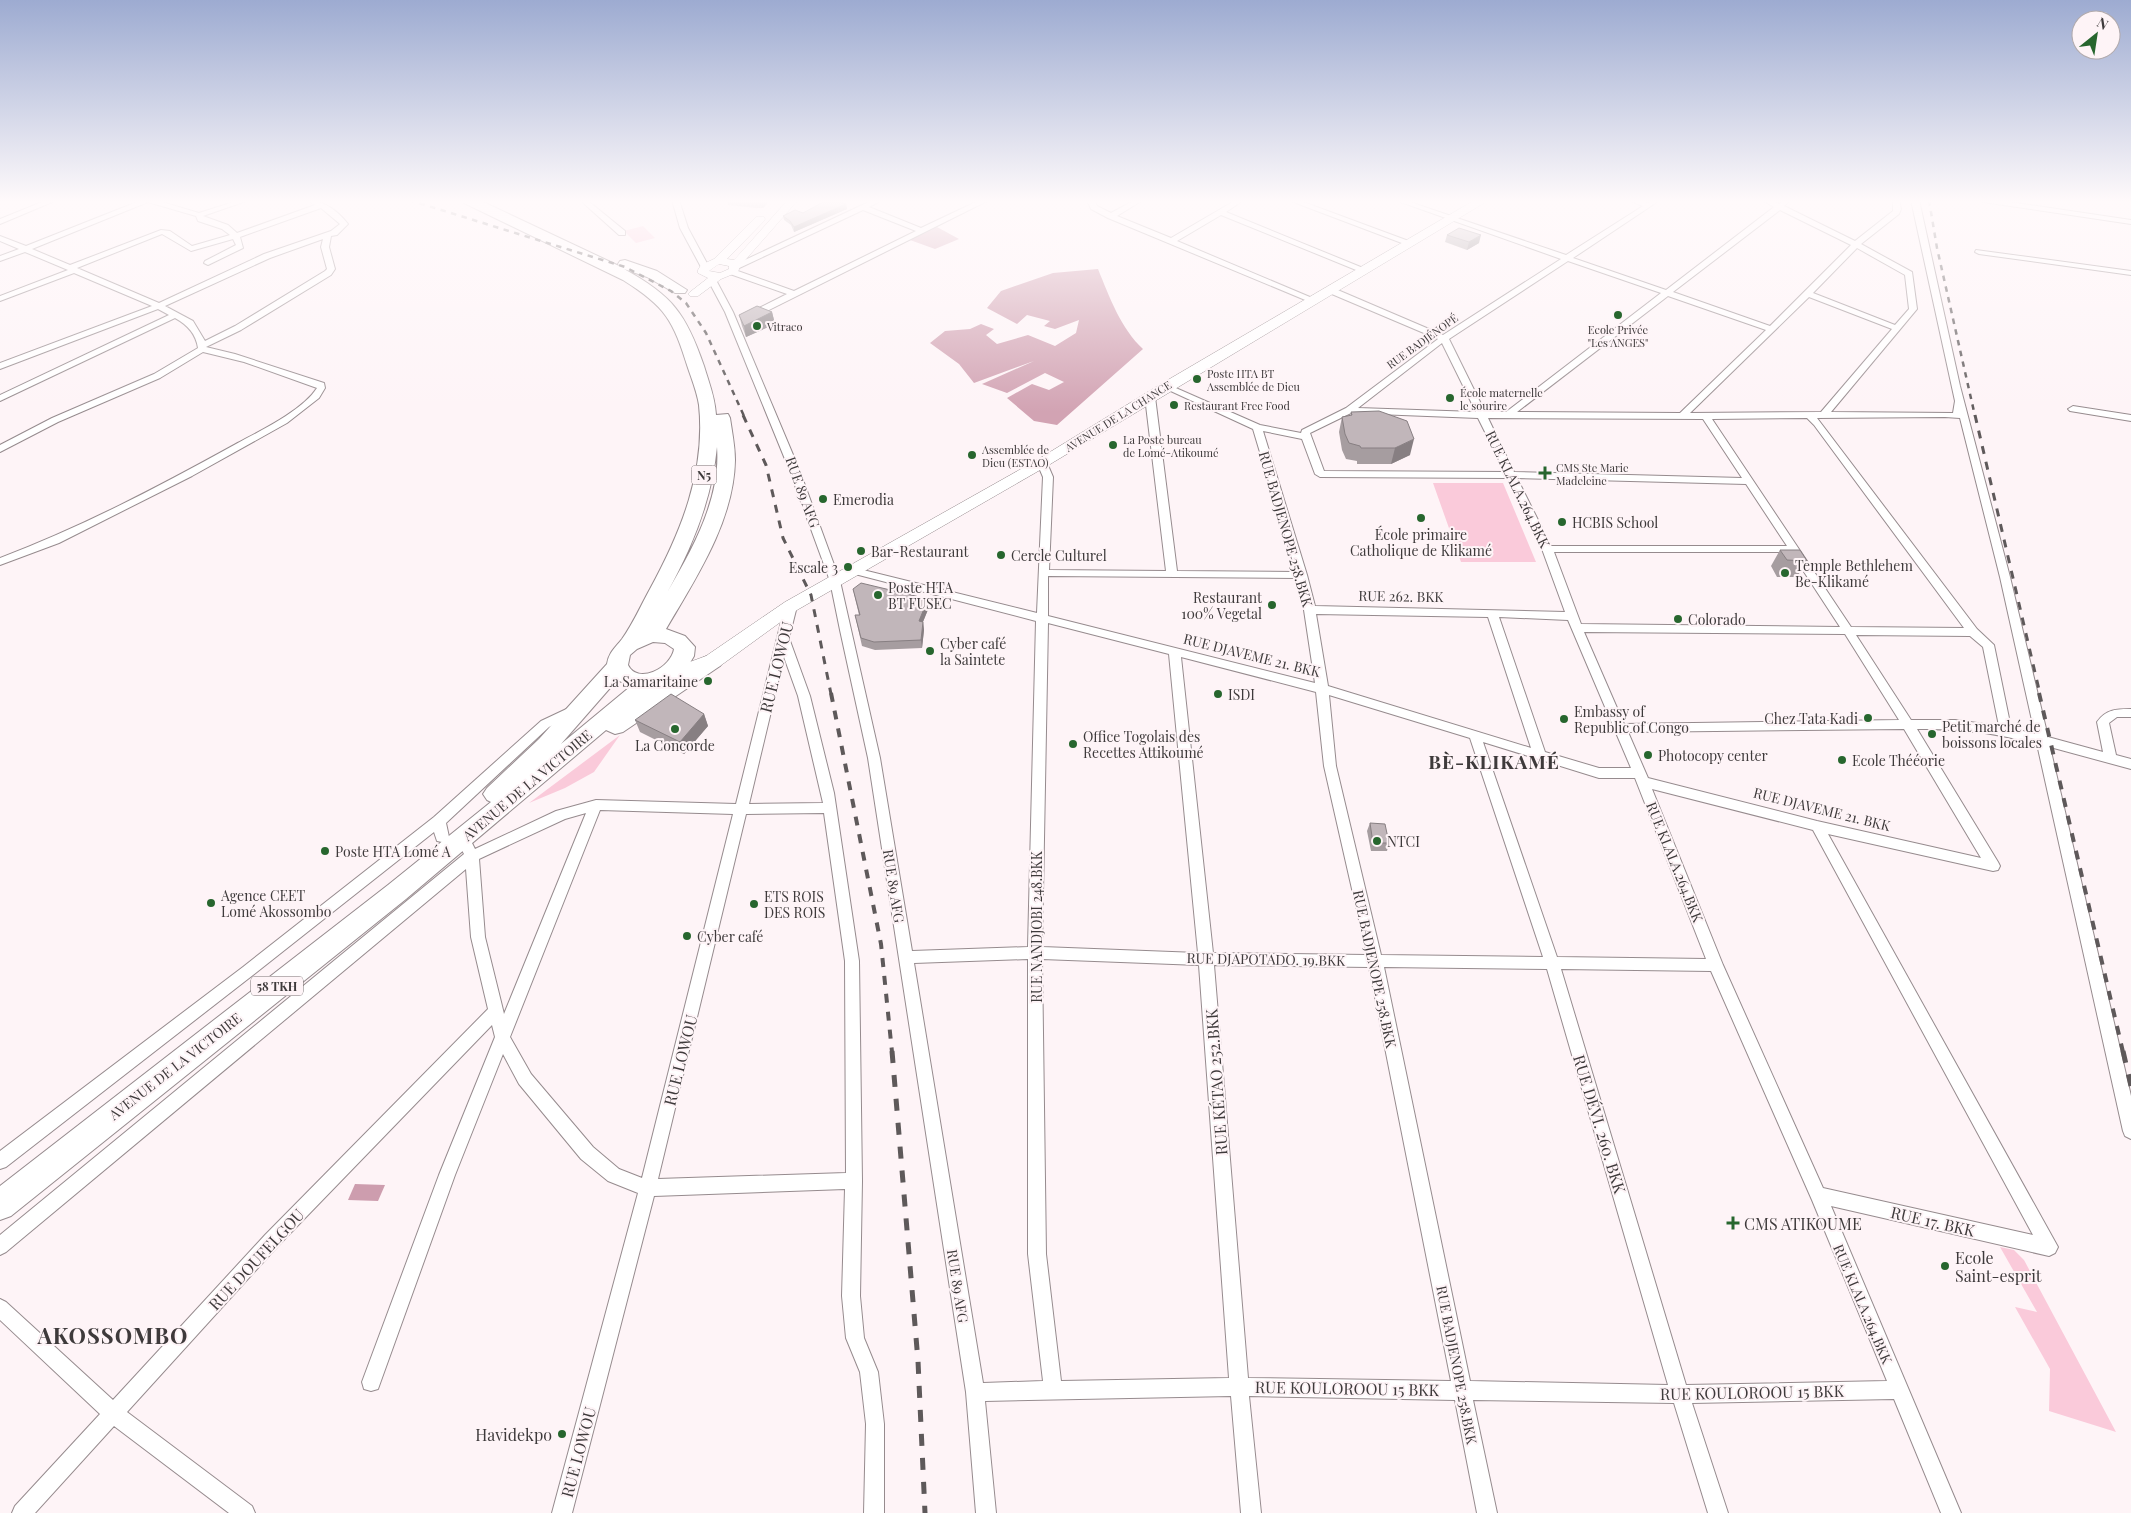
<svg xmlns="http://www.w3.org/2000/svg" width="2131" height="1513" viewBox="0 0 2131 1513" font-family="'Playfair Display',serif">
	<rect width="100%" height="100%" fill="#fef4f7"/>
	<!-- green -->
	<path fill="#facada" d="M643,226L655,238L636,243L624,231Z
		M1433,483H1503L1536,562H1461Z
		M620,735L594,772L565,788L529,803Z
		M2000,1247L2014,1250L2024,1260L2116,1432L2049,1411L2050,1369L2015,1307L2037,1312Z"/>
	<!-- forest -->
	<path fill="#d2a3b3" d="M937,227L959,239L935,249L910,240Z
		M1098,269C1109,296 1121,329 1143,349L1057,425L1034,421L1007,398L1032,384L1049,390L1064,382L1045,373L1007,393L982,384L1034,361L974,383L959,364L930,343L945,331L970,329L981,324L994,329L986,335L997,344L1028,335L1055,346L1076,333L1079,320L1055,329L1044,326L1050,321L1027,315L1017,324L987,308L1001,291L1053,273Z"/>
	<!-- water -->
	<path fill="#cd9dae" d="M355,1184L385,1185L378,1201L348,1200Z"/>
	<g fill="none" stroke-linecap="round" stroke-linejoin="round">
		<defs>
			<path id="street" d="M47,200H57L0,224V219Z
				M142,200H155L199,213L240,200H249L203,216L228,225L237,233L315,205L307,200C323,200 338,211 348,224L337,235L331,236L329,247L335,269L331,275L241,330L206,347L235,354L324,383L325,388L319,398L287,423L192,476L59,543L0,565V558C82,527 160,486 236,444C260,431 302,411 317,388L244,362L203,352L160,378L58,422L0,452V445L52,418L154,374L198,348C196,334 188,325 175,318L0,401V395L169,315L158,309L0,369V363L152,306L74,273L0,301V296L68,270L25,252L0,261V256L19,249L0,241V236L26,246ZM148,202L196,216L198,221L222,229L230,235L192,246L170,231L161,230L70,265L32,249ZM321,208L340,224L331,231L264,254L159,303L77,268L162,234L191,251L233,239L236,245L205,261L204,263L208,265L243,248L240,237ZM323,239L321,247L327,269L325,271L235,326L205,341L193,321L165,306L270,258Z
				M580,200H587L625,231V235H619Z
				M672,200H679L688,228L709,267L708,269L701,267L680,228Z
				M873,200H882L869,207L921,228L980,200H989L753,318H747V314L787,294L730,274L729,272L733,270L732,266ZM863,210L916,231L794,291L735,270Z
				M1087,200H1094L1097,206L1111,213L1135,200H1143L1117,216L1171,238L1236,200H1244L1226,212L1368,270L1361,272L1221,215L1177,241L1317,300L1310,302L1108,218L1091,209Z
				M1288,200H1298L1414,243L1407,245Z
				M1395,200H1404L1566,255L1643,206L1628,200H1638L1648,203L1653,200H1660L1573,258L1666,290L1774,207L1762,200H1770L1779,204L1784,200H1791L1784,206L1855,241L1893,211V200H1899L1901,209L1899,214L1861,244L1912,272L1917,309L1831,412L1953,413L1955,401L1911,200H1919L1960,386L2010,577L2048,737L2103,752L2097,722C2106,709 2117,709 2131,709V717H2117L2109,723L2116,755L2131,759V769L2050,747L2131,1096V1139L2125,1136L2123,1131L2037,744C1997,733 1958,728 1917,729L1998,862L2000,866L1998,870L1993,871L1828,834L2058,1247L2055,1253L2049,1256L1831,1206L1961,1513H1941L1894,1399L1692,1403L1728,1513H1708L1674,1403L1473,1400L1497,1513H1477L1455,1400L1249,1396L1261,1513H1241L1231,1396L985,1401L996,1513H976L966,1392L868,758L840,630L830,581L789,469L725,312L709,282L716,280L733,312L799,469L840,581L880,758L912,951L1028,947L1036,621L851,573L850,571L855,568L1037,613L1043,477L1037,463L1042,460L1047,463L1053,477L1049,570L1166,571L1145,397L1150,394L1155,397L1177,571L1296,572L1253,429L1162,387L1163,385H1169L1260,425L1301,433L1302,430L1346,408L1438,339L1327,292V288H1333L1443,335L1561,259ZM1780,210L1851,245L1770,326L1673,292ZM1857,248L1905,275L1909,309L1895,325L1813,293ZM1568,261L1661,293L1506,412H1485L1449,339ZM1668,296L1766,330L1680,413L1517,412ZM1809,297L1892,329L1821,412L1690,413ZM1442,343L1476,412L1358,408ZM1351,413L1478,418L1505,472L1324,471L1310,433ZM1945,417L1960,418L2000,577L2035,734L2011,728L1994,645L1977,629L1817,418ZM1488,418L1703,419L1742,478L1514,472ZM1807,418L1814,425L1964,628L1851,627L1712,419ZM1263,431L1302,439L1315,474L1320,477L1507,478L1542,549L1565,612L1315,606L1307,575ZM1517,478L1746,484L1787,546H1551ZM1554,552H1791L1840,627L1581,624ZM1048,576L1297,578L1304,610L1315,683L1048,616ZM1316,614L1488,617L1531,748L1328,686ZM1499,617L1568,620L1631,768H1599L1545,752ZM1048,623L1169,654L1198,953L1042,947ZM1584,632L1845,634L1899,720L1624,724ZM1856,635L1970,636L1983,647L1999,726L1955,720H1911ZM1181,657L1316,692L1324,766L1367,955L1213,953ZM1329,695L1470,738L1543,957L1381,955L1336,766ZM1904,729L1981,858L1817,821L1648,778L1628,732ZM1483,742L1599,778H1635L1706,959L1557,957ZM1652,789L1813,830L2033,1235L1823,1188L1723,965ZM1028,959V1254L1043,1381L983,1383L914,963ZM1042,959L1199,965L1229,1378L1061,1381L1046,1254ZM1214,965L1369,967L1451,1381L1248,1378ZM1384,967L1547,969L1668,1385L1470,1381ZM1561,969L1711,971L1812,1200L1887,1381L1686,1385Z
				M1979,200H1996L2131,220V224L1983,202Z
				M1976,250L2131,271V275L1979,254L1975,252Z
				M2073,406L2131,415V421L2070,411L2068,409Z
				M791,602L797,606L789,638L810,696L834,793L859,961L862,1181L860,1296L864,1338L878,1372L884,1424V1513H864L866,1424L860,1372L846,1338L842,1296L845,1189L654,1196L572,1513H552L638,1193L608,1181L581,1159L519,1084L503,1054L455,1175L378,1389L371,1391L364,1389L362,1382L439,1175L495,1037L492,1025L277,1247L127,1412L252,1506L255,1513H229L114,1426L35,1513H12L15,1506L100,1414L0,1320V1299L6,1302L113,1400L265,1235L488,1009L471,937L466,869L6,1252L0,1255V1235L464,854L456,839L458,835L463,834L468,835L475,849L556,811L596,800L736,804L785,606ZM784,657L798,696L823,803L749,804ZM600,810L733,814L642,1178L619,1169L593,1147L531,1074L510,1037ZM586,813L504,1014L485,937L479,859L565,819ZM824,813L845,961L846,1173L658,1179L746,814Z
				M575,705L579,706L581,709L579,712L549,727L446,823L449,837L447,841L442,842L437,841L434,832L253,975L6,1167L0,1169V1151L243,967L434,817L541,721Z"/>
			<path id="secondary" d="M788,200H798L740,266L738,272L721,279L698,296H690L688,294L690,292L708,278L698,273V270L701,265L714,259L756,217H764L765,219L764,221L727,259L734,260ZM719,264L729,266V269L720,273L709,271Z"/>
			<path id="primary" d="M1475,200H1489L1047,466L797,610L720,666L694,674L687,673L685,668L687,663L706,656L785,602L1037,460L1161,384Z"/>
			<path id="highway" d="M463,200H479L619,266L618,264L620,261L625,260L657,271L687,290L685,293H675L647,277L624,269C673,296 686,314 704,366C709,383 715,397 716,415L728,414L730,418C732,432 735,446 735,460C734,521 696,578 666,629L685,636L695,647L694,656L687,668C698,661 707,652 720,656L723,661L720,666L623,732L615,734L606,730L406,899L11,1216L0,1220V1186L388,885L491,802L487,800L483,794L487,788L539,739L607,664C609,652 615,648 622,639C633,624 641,605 650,589C681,532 706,471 699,405C697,392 692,380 688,368C673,320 666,307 623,280L464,203ZM717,447C721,498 693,548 668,591C693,546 712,498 717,447ZM653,642L665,643L674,649C671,668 638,685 628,665L630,655L637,649ZM617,680L631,686L561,744Z"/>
		</defs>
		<!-- street casing -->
		<use href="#street" stroke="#968b8e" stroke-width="2"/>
		<!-- secondary casing -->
		<use href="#secondary" stroke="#968b8e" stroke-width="1"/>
		<!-- primary casing -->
		<use href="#primary" stroke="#968b8e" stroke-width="1"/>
		<!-- highway casing -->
		<use href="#highway" stroke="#968b8e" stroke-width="2"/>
		<!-- street -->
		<use href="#street" fill="#fff" fill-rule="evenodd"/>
		<!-- secondary -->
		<use href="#secondary" fill="#fff" fill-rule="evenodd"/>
		<!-- primary -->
		<use href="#primary" fill="#fff" fill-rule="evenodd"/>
		<!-- highway -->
		<use href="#highway" fill="#fff" fill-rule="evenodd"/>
		<!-- rail-far3 -->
		<path stroke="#5e595a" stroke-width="2.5" stroke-dasharray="5.5 5.5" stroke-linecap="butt" d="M409,200L625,267L671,291L686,303L706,333L744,416
			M1929,200L1937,248L1975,416"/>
		<!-- rail-far2 -->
		<path stroke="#5e595a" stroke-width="3" stroke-dasharray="8 8" stroke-linecap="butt" d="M743,415L766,465L783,538L811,595L831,694
			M1975,415L2040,694"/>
		<!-- rail-far1 -->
		<path stroke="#5e595a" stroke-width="4" stroke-dasharray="9 9" stroke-linecap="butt" d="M831,693L881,944L892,1052
			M2039,693L2123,1052"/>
		<!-- rail -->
		<path stroke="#5e595a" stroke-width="5" stroke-dasharray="12 12" stroke-linecap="butt" d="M892,1051L918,1361L925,1513
			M2123,1051L2131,1086"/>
	</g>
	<!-- wall -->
	<path fill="#a69da0" d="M727,200H770L763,208H756L728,205Z
		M846,204L847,209L794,232L791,225L784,220L783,216L803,213Z
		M1447,235L1479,243L1467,250L1445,242Z
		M772,312L775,324L746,337L742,326L739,315Z
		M1351,412L1410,455L1391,464H1357V461L1346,459L1342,450L1339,432L1342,417L1351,416Z
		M1780,550L1807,561L1797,577H1777L1771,566Z
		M853,589L928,599L929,607L923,622L924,630L922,648L875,650L862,646L855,615H859Z
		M704,714L708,726L684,754L640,732L635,720Z
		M1370,823L1389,843L1387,851H1371L1367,831Z"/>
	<!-- shaded-wall -->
	<path fill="#877f82" d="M761,200H770L763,208Z
		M846,204L847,209L794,232V227Z
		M1481,235L1479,243L1467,250L1469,242Z
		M772,312L775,324L746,337L744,326Z
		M1414,439L1410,455L1391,464L1395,448Z
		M928,599L929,607L920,629L919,621Z
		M923,622L924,630L922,648L921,640Z
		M704,714L708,726L684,754L680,742Z"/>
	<!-- building -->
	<path fill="#c1b6ba" stroke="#877f82" d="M827,200H832L846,204L794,227L790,221L783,216L795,210L803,213Z
		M1459,228L1481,235L1469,242L1447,235Z
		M757,306L772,312L744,326L739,315Z
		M1379,411L1407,421L1414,439L1395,448H1361L1360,446L1349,443L1345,434L1342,417L1352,415L1351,412Z
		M1780,550H1800L1807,561L1787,560Z
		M861,583L928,599L919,621L923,622L921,640L874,642L861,638L855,615H860L853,589Z
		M671,694L704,714L680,742L635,720Z
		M1370,823L1385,824L1389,843H1373Z"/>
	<!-- sky -->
	<linearGradient id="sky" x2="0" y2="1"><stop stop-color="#9dabd1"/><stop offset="0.49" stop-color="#fffafb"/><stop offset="1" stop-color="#fffafb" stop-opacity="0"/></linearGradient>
	<rect width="2131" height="412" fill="url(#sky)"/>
	<!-- markers -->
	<g fill="#27662e" stroke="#fef4f7" stroke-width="2">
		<circle cx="1618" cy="315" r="5"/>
		<circle cx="757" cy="326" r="5"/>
		<circle cx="1197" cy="379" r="5"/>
		<circle cx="1450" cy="398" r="5"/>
		<circle cx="1174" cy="405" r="5"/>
		<circle cx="1113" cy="445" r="5"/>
		<circle cx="972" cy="455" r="5"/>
		<path d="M1542.5 465.5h5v5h5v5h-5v5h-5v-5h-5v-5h5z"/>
		<circle cx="823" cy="499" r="5"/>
		<circle cx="1421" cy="518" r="5"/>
		<circle cx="1562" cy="522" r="5"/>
		<circle cx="861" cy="551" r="5"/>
		<circle cx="1001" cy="555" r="5"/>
		<circle cx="848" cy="567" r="5"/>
		<circle cx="1785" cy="573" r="5"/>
		<circle cx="878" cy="595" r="5"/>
		<circle cx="1272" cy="605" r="5"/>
		<circle cx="1678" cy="619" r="5"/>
		<circle cx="930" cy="651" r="5"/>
		<circle cx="708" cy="681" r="5"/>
		<circle cx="1218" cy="694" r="5"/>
		<circle cx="1868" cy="718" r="5"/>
		<circle cx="1564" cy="719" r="5"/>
		<circle cx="675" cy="729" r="5"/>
		<circle cx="1932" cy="734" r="5"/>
		<circle cx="1073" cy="744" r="5"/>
		<circle cx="1648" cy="755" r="5"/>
		<circle cx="1842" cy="760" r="5"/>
		<circle cx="1377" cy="841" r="5"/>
		<circle cx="325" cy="851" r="5"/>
		<circle cx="211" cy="903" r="5"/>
		<circle cx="754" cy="904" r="5"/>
		<circle cx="687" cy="936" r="5"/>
		<path d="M1730.5 1215.5h5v5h5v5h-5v5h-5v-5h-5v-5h5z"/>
		<circle cx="1945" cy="1266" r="5"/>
		<circle cx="562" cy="1434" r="5"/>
	</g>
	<g text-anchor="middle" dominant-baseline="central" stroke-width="4" stroke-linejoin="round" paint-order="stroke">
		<!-- far-poi labels -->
		<g font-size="11" fill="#3e3a3b" stroke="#fef4f7" text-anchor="start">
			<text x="767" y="326">Vitraco</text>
			<text x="1618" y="329" text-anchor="middle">Ecole Privée<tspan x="1618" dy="13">"Les ANGES"</tspan></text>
			<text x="1207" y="373">Poste HTA BT<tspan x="1207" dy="13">Assemblée de Dieu</tspan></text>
			<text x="1460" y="392">École maternelle<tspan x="1460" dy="13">le sourire</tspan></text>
			<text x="1184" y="405">Restaurant Free Food</text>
			<text x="1123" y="439">La Poste bureau<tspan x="1123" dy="13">de Lomé-Atikoumé</tspan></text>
			<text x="982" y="449">Assemblée de<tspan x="982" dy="13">Dieu (ESTAO)</tspan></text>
			<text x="1556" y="467">CMS Ste Marie<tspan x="1556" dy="13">Madeleine</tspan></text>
		</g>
		<!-- far-street labels -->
		<g font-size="11" fill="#3e3a3b" stroke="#fef4f7">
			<text transform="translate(1422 341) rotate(-36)">RUE BADJÉNOPÉ</text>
			<text transform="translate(1118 416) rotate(-32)">AVENUE DE LA CHANCE</text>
		</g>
		<!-- shield labels -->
		<g fill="#fef4f7" stroke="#787273" stroke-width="1">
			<rect x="691.5" y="465.5" width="25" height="19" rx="4"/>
			<rect x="251" y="976.5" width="52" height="19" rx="4"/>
		</g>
		<g font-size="12" font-weight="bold" fill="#3e3a3b">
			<text x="704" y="475">N5</text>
			<text x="277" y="986">58 TKH</text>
		</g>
		<!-- street labels -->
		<g font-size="14" fill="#3e3a3b" stroke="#fef4f7">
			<text transform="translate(1518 489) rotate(64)">RUE KLALA.264.BKK</text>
			<text transform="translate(803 492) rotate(70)">RUE 89 AFG</text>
			<text transform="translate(1286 529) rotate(74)">RUE BADJENOPE 258.BKK</text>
			<text transform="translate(1401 596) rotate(1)">RUE 262. BKK</text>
			<text transform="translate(1252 655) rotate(14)">RUE DJAVEME 21. BKK</text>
			<text transform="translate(527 785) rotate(-40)">AVENUE DE LA VICTOIRE</text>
			<text transform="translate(1822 809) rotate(14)">RUE DJAVEME 21. BKK</text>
			<text transform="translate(1675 862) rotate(68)">RUE KLALA.264.BKK</text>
			<text transform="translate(894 886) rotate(81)">RUE 89 AFG</text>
			<text transform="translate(1036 927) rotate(-90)">RUE NANDJOBI 248.BKK</text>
			<text transform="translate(1266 959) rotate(1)">RUE DJAPOTADO. 19.BKK</text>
			<text transform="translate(1375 969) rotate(78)">RUE BADJENOPE 258.BKK</text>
			<text transform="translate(175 1066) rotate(-38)">AVENUE DE LA VICTOIRE</text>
			<text transform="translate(958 1286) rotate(81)">RUE 89 AFG</text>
			<text transform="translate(1863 1304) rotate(67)">RUE KLALA.264.BKK</text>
			<text transform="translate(1457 1365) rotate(79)">RUE BADJENOPE 258.BKK</text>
		</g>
		<!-- poi labels -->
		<g font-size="14" fill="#3e3a3b" stroke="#fef4f7" text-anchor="start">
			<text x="833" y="499">Emerodia</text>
			<text x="1572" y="522">HCBIS School</text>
			<text x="1421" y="534" text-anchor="middle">École primaire<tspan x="1421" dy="16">Catholique de Klikamé</tspan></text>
			<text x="871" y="551">Bar-Restaurant</text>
			<text x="1011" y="555">Cercle Culturel</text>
			<text x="1795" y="565">Temple Bethlehem<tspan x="1795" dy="16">Be-Klikamé</tspan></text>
			<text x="838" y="567" text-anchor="end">Escale 3</text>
			<text x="888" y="587">Poste HTA<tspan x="888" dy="16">BT FUSEC</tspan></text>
			<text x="1262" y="597" text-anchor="end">Restaurant<tspan x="1262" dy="16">100% Vegetal</tspan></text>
			<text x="1688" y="619">Colorado</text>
			<text x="940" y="643">Cyber café<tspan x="940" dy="16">la Saintete</tspan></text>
			<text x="698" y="681" text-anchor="end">La Samaritaine</text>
			<text x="1228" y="694">ISDI</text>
			<text x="1574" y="711">Embassy of<tspan x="1574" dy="16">Republic of Congo</tspan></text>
			<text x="1858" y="718" text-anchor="end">Chez Tata Kadi</text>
			<text x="1942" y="726">Petit marché de<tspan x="1942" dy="16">boissons locales</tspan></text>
			<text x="1083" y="736">Office Togolais des<tspan x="1083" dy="16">Recettes Attikoumé</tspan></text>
			<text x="675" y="745" text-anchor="middle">La Concorde</text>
			<text x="1658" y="755">Photocopy center</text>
			<text x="1852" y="760">Ecole Thééorie</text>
			<text x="1387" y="841">NTCI</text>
			<text x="335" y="851">Poste HTA Lomé A</text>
			<text x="221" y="895">Agence CEET<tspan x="221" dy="16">Lomé Akossombo</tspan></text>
			<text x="764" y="896">ETS ROIS<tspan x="764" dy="16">DES ROIS</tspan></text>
			<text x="697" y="936">Cyber café</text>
		</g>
		<!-- near-street labels -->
		<g font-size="16" fill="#3e3a3b" stroke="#fef4f7">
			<text transform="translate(776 667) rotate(-76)">RUE LOWOU</text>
			<text transform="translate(680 1060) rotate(-76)">RUE LOWOU</text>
			<text transform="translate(1216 1082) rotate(-94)">RUE KÉTAO 252.BKK</text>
			<text transform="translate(1600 1124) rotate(73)">RUE DÉVI. 260. BKK</text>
			<text transform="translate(1933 1221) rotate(13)">RUE 17. BKK</text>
			<text transform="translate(256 1259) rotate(-47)">RUE DOUFELGOU</text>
			<text transform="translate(1347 1388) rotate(1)">RUE KOULOROOU 15 BKK</text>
			<text transform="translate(1752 1392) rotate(-1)">RUE KOULOROOU 15 BKK</text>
			<text transform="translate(578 1452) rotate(-75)">RUE LOWOU</text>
		</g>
		<!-- near-poi labels -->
		<g font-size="16" fill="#3e3a3b" stroke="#fef4f7" text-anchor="start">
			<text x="1744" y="1223">CMS ATIKOUME</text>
			<text x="1955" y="1257">Ecole<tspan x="1955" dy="18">Saint-esprit</tspan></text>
			<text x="552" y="1434" text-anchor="end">Havidekpo</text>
		</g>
		<!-- district labels -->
		<g font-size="19" font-weight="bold" letter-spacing="1" fill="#3e3a3b" stroke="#fef4f7">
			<text x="1494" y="761">BÈ-KLIKAMÉ</text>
		</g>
		<!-- near-district labels -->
		<g font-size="22" font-weight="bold" letter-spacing="1" fill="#3e3a3b" stroke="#fef4f7">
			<text x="113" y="1335">AKOSSOMBO</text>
		</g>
	</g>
	<!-- north arrow -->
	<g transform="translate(2096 35) rotate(30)"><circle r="24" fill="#fef4f7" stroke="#b1aaac"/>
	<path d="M0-4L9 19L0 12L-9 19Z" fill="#27662e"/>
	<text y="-8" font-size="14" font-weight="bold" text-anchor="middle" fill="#3e3a3b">N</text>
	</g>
</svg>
